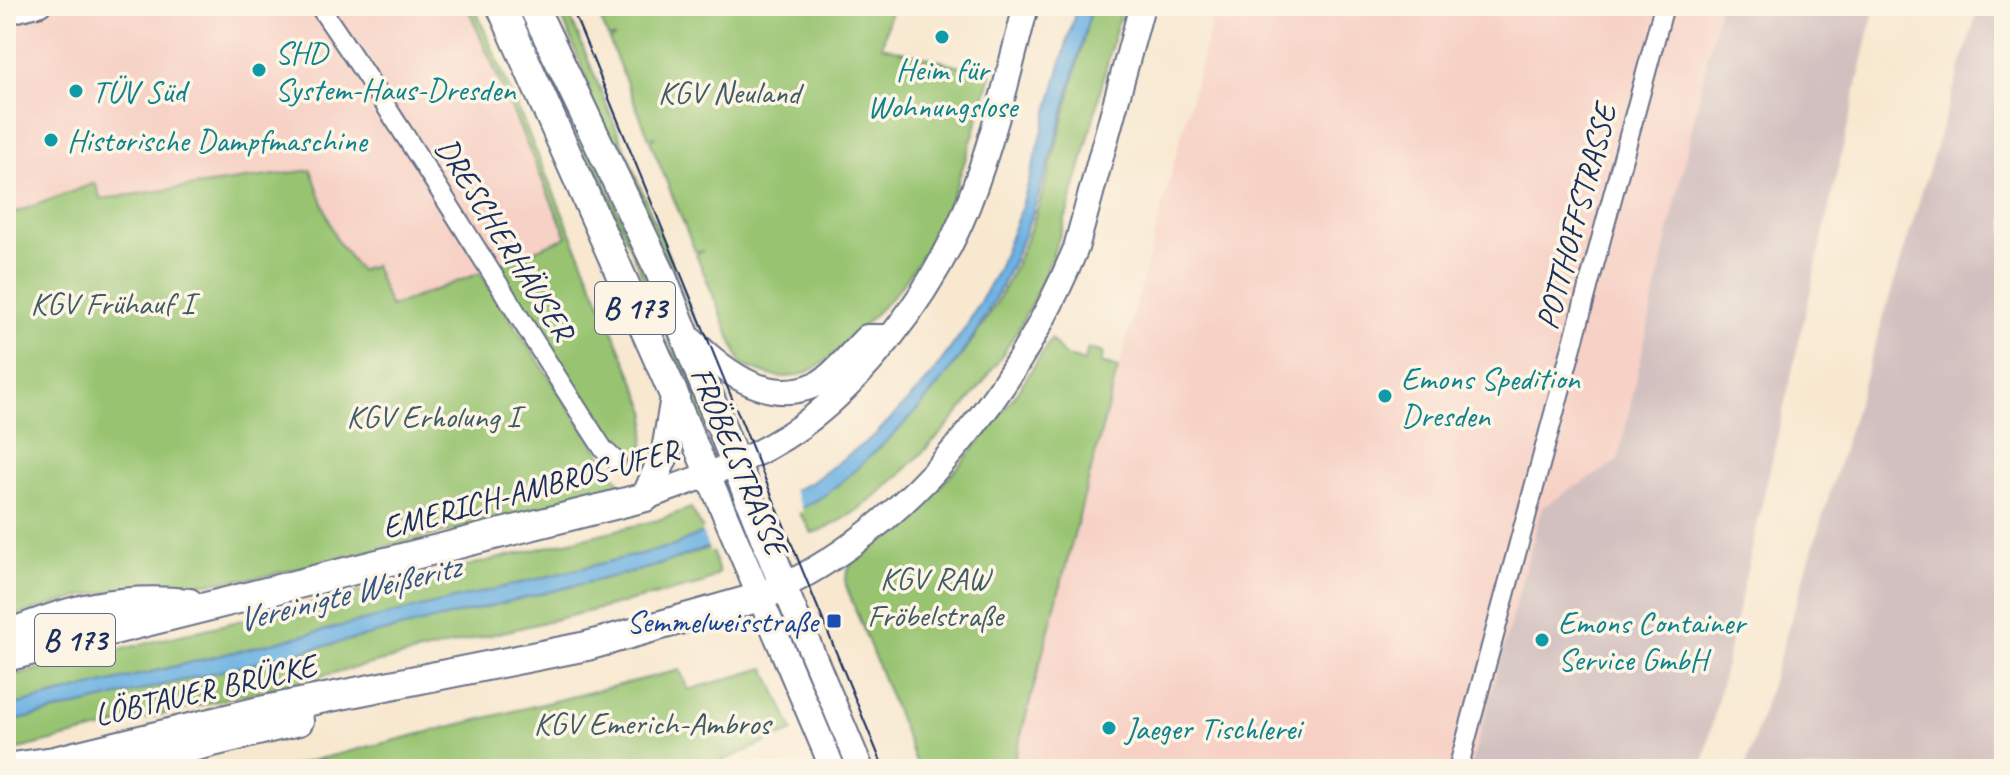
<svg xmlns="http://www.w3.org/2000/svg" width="2010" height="775" viewBox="0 0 2010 775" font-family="Caveat,sans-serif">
	<rect width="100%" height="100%" fill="#fcf5e5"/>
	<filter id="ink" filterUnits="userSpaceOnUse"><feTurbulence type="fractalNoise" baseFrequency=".0125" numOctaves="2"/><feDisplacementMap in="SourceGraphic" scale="16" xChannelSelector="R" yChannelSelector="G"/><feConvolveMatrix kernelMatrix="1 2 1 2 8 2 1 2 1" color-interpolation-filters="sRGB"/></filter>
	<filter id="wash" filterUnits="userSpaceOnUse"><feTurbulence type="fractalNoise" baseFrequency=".006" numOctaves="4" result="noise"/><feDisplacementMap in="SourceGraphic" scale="32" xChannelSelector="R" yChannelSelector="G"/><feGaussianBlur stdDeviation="1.8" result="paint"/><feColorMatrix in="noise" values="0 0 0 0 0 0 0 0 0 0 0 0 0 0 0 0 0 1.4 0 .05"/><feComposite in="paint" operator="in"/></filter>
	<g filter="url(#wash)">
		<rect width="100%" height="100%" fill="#f8e8d0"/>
		<!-- built -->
		<path fill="#f7d1c6" d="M41,6H467L567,238L390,307L374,265L360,271L336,239L310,170L100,200L94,183L6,216V15Z
			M1216,6H1719L1618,461L1542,507L1470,769H1012Z"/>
		<!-- industrial -->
		<path fill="#d2bfbf" d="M1719,6H1875L1702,769H1470L1542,507L1618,461Z
			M1979,6H2004V769H1745Z"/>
		<!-- green -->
		<path fill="#98c471" stroke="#5a7a68" stroke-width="2" d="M467,6H474L647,411L643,454L613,442L578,401L493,267L567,237Z
			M516,6H527L714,428L707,431L626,238L578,144Z
			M558,6H566L698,328L593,108L586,77Z
			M595,6H892L882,46L991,74C970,149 949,225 900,287C888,303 872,317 857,331C838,351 817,375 787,377C767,378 753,367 742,366L696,254L703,251H695L650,141L656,137L649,138L609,40L615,37H608Z
			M1092,6H1122C1097,97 1079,195 1042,281C1013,349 968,408 916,459C888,487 850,522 812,533L797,509L812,502C878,450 939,394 984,323C1044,230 1064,111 1092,6Z
			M311,170L336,239L360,271L374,265L390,307L480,273L622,486L611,493L257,578L92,594L6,618V216L95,183L101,199Z
			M1051,339L1064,355L1084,362L1088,348L1103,353L1101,363L1118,368L1012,769H919L846,586C842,555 883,539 904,521C964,468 1010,407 1051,339Z
			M691,508L705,533L674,546L6,707V677L658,520Z
			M711,547L719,573L702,584L6,752V723L652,567Z
			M765,668L793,731L703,769H278L680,670L688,690Z"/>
		<!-- water -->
		<path fill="#6db2e3" stroke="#4470a0" stroke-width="2" d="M1077,6H1092C1046,177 1018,322 880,447C859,466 835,491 810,504C759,530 705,549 652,567L6,723V707L674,546L812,482L875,435L927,381L966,327L998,269L1022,206Z"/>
		<!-- pier -->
		<path fill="#f8e8d0" d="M792,487L803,511L710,552L701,530Z"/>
	</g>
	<g filter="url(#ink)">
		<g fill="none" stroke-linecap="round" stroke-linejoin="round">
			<defs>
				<path id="street" d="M319,6C419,151 508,303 604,450L616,461
					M6,15L41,6
					M1458,769L1664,6"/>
				<path id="secondary" d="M685,334C720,367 764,408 817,384C835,375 852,351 867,337H889
					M675,397L833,769
					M646,497C689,482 731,468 770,446C854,400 933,293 968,205C993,141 1009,72 1026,6
					M861,769L784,586C920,517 1019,386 1076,248L1142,6"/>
				<path id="primary" d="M6,635C70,609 119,596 189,603
					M6,657L646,497L666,451L675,397L501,6
					M118,765L299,721
					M6,768L54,761L255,712L587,646L760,597L784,586L660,272L533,6"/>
			</defs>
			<!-- street casing -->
			<use href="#street" stroke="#687086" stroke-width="22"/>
			<!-- secondary casing -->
			<use href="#secondary" stroke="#687086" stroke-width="28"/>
			<!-- primary casing -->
			<use href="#primary" stroke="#687086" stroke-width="32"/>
			<!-- street -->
			<use href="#street" stroke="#fff" stroke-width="18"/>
			<!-- secondary -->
			<use href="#secondary" stroke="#fff" stroke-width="24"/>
			<!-- primary -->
			<use href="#primary" stroke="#fff" stroke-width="28"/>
			<!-- tram -->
			<path stroke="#1b2f5e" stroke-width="2" d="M571,6L884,769"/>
		</g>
	</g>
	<!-- markers -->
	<g fill="#0f9aa8" stroke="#fcf5e5" stroke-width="3">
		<circle cx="942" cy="37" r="8"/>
		<circle cx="259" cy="70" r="8"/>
		<circle cx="76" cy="91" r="8"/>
		<circle cx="51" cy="140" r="8"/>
		<circle cx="1385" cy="396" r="8"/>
		<circle cx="1542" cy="640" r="8"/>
		<circle cx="1109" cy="728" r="8"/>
	</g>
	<rect fill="#1a4fb4" stroke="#fcf5e5" stroke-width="3" x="826" y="613" width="16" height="16" rx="4"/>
	<g text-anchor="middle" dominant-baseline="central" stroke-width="7" stroke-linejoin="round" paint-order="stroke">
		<!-- shield labels -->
		<g fill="#fcf5e5" stroke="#5e6a86" stroke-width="2">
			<rect x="595" y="282" width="80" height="52" rx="6"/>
			<rect x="35" y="614" width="80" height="52" rx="6"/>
		</g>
		<g font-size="30" font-weight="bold" fill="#1b2f5e">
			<text x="635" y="308">B 173</text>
			<text x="75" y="640">B 173</text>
		</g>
		<!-- culture labels -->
		<g font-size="32" fill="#0d838f" stroke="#fcf5e5" text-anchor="start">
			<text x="275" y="52">SHD<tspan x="275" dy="37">System-Haus-Dresden</tspan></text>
			<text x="942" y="69" text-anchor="middle">Heim für<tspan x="942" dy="37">Wohnungslose</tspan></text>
			<text x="92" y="91">TÜV Süd</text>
			<text x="67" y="140">Historische Dampfmaschine</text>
			<text x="1401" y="378">Emons Spedition<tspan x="1401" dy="37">Dresden</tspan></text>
			<text x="1558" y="622">Emons Container<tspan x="1558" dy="37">Service GmbH</tspan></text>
			<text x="1125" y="728">Jaeger Tischlerei</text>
		</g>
		<!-- park labels -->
		<g font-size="32" fill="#405c64" stroke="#fcf5e5">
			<text x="729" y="92">KGV Neuland</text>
			<text x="112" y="303">KGV Frühauf I</text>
			<text x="433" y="416">KGV Erholung I</text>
			<text x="935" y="578">KGV RAW<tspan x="935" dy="37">Fröbelstraße</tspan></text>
			<text x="652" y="723">KGV Emerich-Ambros</text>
		</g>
		<!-- street labels -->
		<g font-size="32" fill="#1b2f5e" stroke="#fcf5e5">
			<text transform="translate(1576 217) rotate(-75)">POTTHOFFSTRASSE</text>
			<text transform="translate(505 239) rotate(58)">DRESCHERHÄUSER</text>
			<text transform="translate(739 461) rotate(67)">FRÖBELSTRASSE</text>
			<text transform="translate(530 489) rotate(-15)">EMERICH-AMBROS-UFER</text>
			<text transform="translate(205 690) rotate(-13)">LÖBTAUER BRÜCKE</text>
		</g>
		<!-- transit labels -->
		<g font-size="32" fill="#164399" stroke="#fcf5e5" text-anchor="end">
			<text x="818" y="621">Semmelweisstraße</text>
		</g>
		<!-- water labels -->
		<g font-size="34" font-style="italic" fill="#345686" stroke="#fcf5e5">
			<text transform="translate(348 593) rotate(-14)">Vereinigte Weißeritz</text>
		</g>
	</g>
	<!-- margin -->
	<rect width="2010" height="775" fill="none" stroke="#fcf5e5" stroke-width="32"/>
</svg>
